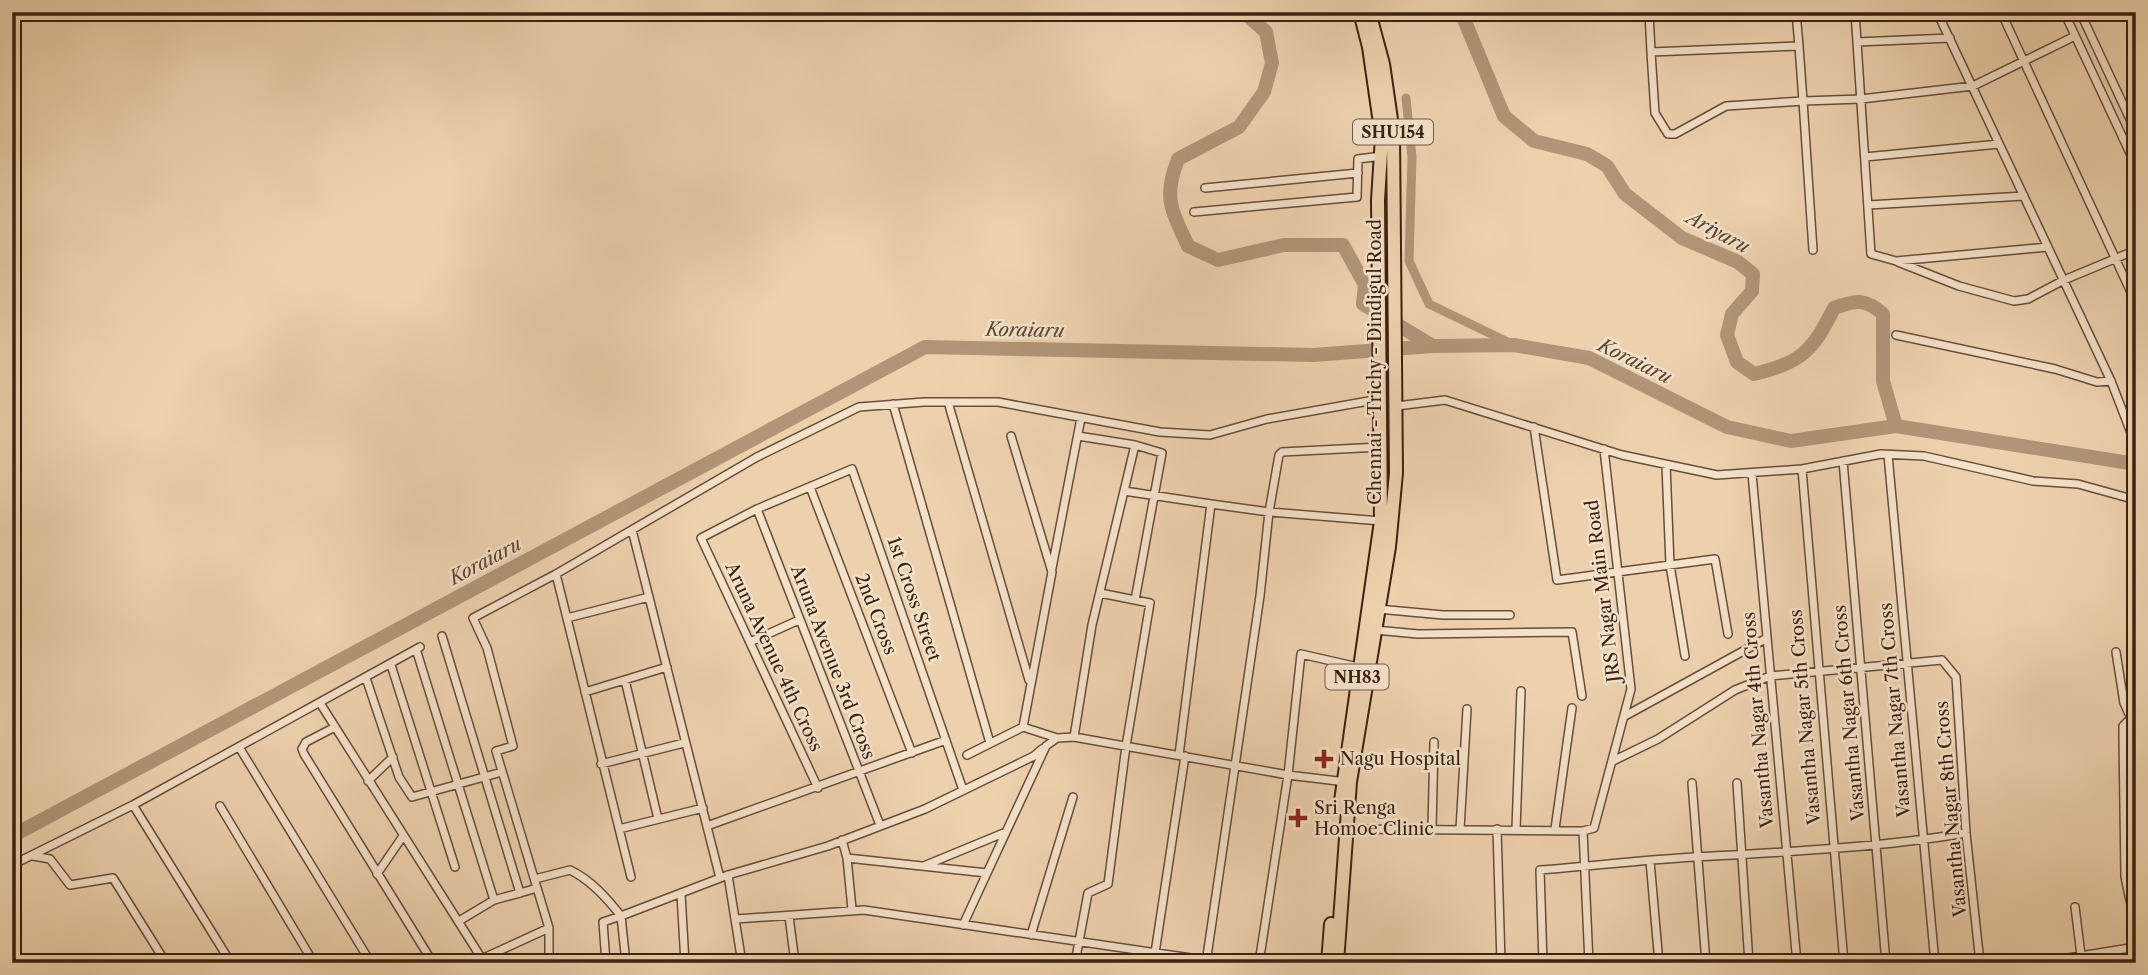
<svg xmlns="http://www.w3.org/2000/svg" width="2148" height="975" viewBox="0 0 2148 975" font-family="'Libre Caslon Text',serif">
	<rect width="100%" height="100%" fill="#edd1ad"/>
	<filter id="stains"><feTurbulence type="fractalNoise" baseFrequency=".00286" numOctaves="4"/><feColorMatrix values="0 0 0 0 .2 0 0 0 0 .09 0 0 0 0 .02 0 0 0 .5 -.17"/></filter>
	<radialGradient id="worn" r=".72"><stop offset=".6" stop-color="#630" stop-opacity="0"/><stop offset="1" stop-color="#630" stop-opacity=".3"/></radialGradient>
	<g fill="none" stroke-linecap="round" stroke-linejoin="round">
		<!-- canal -->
		<path stroke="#b09578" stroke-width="9" d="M1406,98L1412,157L1409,261L1429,304L1514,345"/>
		<!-- river -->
		<path stroke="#b09578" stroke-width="14" d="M1244,12L1266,32L1272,63L1264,92L1239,127L1178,159C1163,198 1171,209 1188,246L1218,260L1284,245H1343L1365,285L1363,304L1433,346
			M1461,12L1504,116L1534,141L1587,154L1607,166L1625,194L1682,238L1738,262L1753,274L1752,291L1732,314L1727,335L1737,362L1754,374C1802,362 1812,352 1834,308C1855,300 1865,298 1883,314V381L1896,426
			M12,836L925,347L1313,355L1433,346L1514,345L1589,358L1727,427L1791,441L1896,426L2136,464"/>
		<defs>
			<path id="minor" d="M1649,12L1651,52L1799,46L1796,12
				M1855,12L1871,254L1896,261L2048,247
				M1937,12L2111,381L2133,438
				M2001,12L2136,303
				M2064,12L2136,166
				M2080,12L2136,132
				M1857,42L1950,38
				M1799,46L1803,101L1861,99L1973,86L2075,36
				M1651,52L1655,113L1668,134H1675L1726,106L1803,101L1813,250
				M1865,157L1999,144
				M1205,188L1358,173
				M1868,205L2024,196
				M1194,212L1357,197L1358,159L1382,156
				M1898,262L1959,286L2014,301L2028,299L2064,280L2136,250
				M1896,335L2055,369L2097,382L2111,381
				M948,402L1029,680
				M893,404L990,743
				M1397,406L1445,400L1622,455L1717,475L1802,469L1881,454L1924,456L2033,481L2078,484L2136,500
				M1534,427L1557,580L1715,559L1728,634
				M1011,436L1052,572L1023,727
				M1078,436L1135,445L1162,453L1135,600
				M1380,447L1282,452L1279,455L1269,512L1381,521
				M1888,455L1935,963
				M1843,461L1886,963
				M1666,465L1670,565L1685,656
				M1802,469L1844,963
				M1752,474L1797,963
				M810,487L912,753
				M1124,491L1211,504
				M757,509L880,825
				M632,530L720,878
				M1052,568L1081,418
				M556,574L631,877
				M1378,609L1443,615H1510
				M567,618L649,597
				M1375,630L1418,634L1572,632L1582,696
				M442,636L520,893L537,888
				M750,642L799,620
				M416,649L494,900
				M2116,652L2124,703L2130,716
				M391,665L455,867
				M366,678L399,777L412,797L502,772
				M625,680L658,819
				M585,692L667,667
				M320,703L482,959L488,956L490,963
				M2136,713L2123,726V737L2125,877L2136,928
				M1625,716L1767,638
				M335,727L306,742L302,749L304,754L433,963
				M1074,737L1092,625L1135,445
				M239,747L371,963
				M967,755L1023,727L1057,738
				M1179,755L1211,504L1269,512L1260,596L1206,963
				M1613,761L1658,739L1735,690L1770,676L1942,660L1956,677L1966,833L1980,963
				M601,764L684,743
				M368,781L393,757
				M1692,783L1706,963
				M1737,783L1749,963
				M818,788L701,538L757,509L852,469L963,790
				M133,805L231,963
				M220,806L314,963
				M707,826L946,740
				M619,829L703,808
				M1346,829L1583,831L1594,828L1631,689L1604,449
				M1432,829L1434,742
				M1460,829L1467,709
				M1497,829L1501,963
				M1516,829L1521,691
				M1555,829L1572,708
				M1583,831L1589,963
				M842,840L847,858L987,873L1046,746L1057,738L1074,737L1288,775L1346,782
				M33,856L50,859L70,885L113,878L166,963
				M847,858L852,909
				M1650,861L1659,963
				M12,865L133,805L420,647
				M926,865L1006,832
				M377,874L403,836
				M728,875L742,963
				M535,879L570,870C591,880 607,898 621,916L603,922L606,963
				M681,894L685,963
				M2075,907L2082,963
				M789,916L795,963
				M736,919L864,910L1225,963
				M459,921L494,900L520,893
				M963,925L987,873
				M1031,935L1073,797
				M1155,953L1185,756
				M488,956L549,928
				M549,963V928L496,751L513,746L487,648L473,618L556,574L757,457L859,407L924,402H998L1160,432L1210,435L1267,419L1380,399
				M626,963L621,916L728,875L828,846L925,809L1034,756L1042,749
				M846,963H854
				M1075,963L1088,893L1108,884L1126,746L1150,603L1100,593
				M1259,963L1288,775L1301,654L1358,667
				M1543,963L1540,870C1591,866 1643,860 1694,857C1785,852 1876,848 1966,833
				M1967,963L2068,958L2136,947"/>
			<path id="trunk" d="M1340,808L1381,521L1378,200L1382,137L1369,47L1360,12
				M1328,963L1331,924
				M1337,963L1350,782L1389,547L1396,473L1393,133L1383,64L1369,12"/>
		</defs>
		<!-- minor casing -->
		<use href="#minor" stroke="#684d39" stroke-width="10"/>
		<!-- trunk casing -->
		<use href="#trunk" stroke="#3b2112" stroke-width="16"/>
		<!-- minor -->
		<use href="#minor" stroke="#f3e1ca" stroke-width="7"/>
		<!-- trunk -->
		<use href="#trunk" stroke="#edd1ad" stroke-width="12"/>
	</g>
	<!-- markers -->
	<g fill="#8f2418" stroke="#f3e1ca" stroke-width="2.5">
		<path d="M1320.5 748.5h7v7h7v7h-7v7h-7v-7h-7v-7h7z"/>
		<path d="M1294.5 807.5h7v7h7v7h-7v7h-7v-7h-7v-7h7z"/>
	</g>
	<g text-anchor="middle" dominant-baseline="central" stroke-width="5" stroke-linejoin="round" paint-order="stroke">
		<!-- shield labels -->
		<g fill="#f3e1ca" stroke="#725b49" stroke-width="2">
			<rect x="1353" y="119.5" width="80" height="25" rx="5"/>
			<rect x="1325.5" y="664.5" width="63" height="25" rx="5"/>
		</g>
		<g font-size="16" font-weight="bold" fill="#3b2112">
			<text x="1393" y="132">SHU154</text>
			<text x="1357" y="677">NH83</text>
		</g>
		<!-- street labels -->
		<g font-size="18" fill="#3b2112" stroke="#f3e1ca">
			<text transform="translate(1375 362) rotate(-90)">Chennai - Trichy - Dindigul Road</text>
			<text transform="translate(1603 591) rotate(-97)">JRS Nagar Main Road</text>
			<text transform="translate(914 599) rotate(71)">1st Cross Street</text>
			<text transform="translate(876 614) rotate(69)">2nd Cross</text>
			<text transform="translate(774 657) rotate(65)">Aruna Avenue 4th Cross</text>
			<text transform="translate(833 662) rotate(69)">Aruna Avenue 3rd Cross</text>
			<text transform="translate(1895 710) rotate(-95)">Vasantha Nagar 7th Cross</text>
			<text transform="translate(1849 713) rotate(-95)">Vasantha Nagar 6th Cross</text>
			<text transform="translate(1805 717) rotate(-95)">Vasantha Nagar 5th Cross</text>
			<text transform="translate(1758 720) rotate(-95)">Vasantha Nagar 4th Cross</text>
			<text transform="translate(1951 809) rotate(-95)">Vasantha Nagar 8th Cross</text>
		</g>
		<!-- poi labels -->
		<g font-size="18" fill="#3b2112" stroke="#f3e1ca" text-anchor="start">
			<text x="1340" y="759">Nagu Hospital</text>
			<text x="1314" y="808">Sri Renga<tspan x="1314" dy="21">Homoe Clinic</tspan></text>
		</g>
		<!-- water labels -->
		<g font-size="19" font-style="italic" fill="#5e4431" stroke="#f3e1ca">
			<text transform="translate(1718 232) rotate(28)">Ariyaru</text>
			<text transform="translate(1025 330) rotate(1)">Koraiaru</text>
			<text transform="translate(1635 361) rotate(26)">Koraiaru</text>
			<text transform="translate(485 561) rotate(-28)">Koraiaru</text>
		</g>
	</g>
	<!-- margin -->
	<rect width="2148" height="975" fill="none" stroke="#edd1ad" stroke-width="42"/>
	<rect x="14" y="14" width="2120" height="947" fill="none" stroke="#3b2112" stroke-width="3.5"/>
	<rect x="21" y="21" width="2106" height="933" fill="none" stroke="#3b2112" stroke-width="2"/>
	<rect width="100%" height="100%" filter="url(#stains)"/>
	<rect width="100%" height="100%" fill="url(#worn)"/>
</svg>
